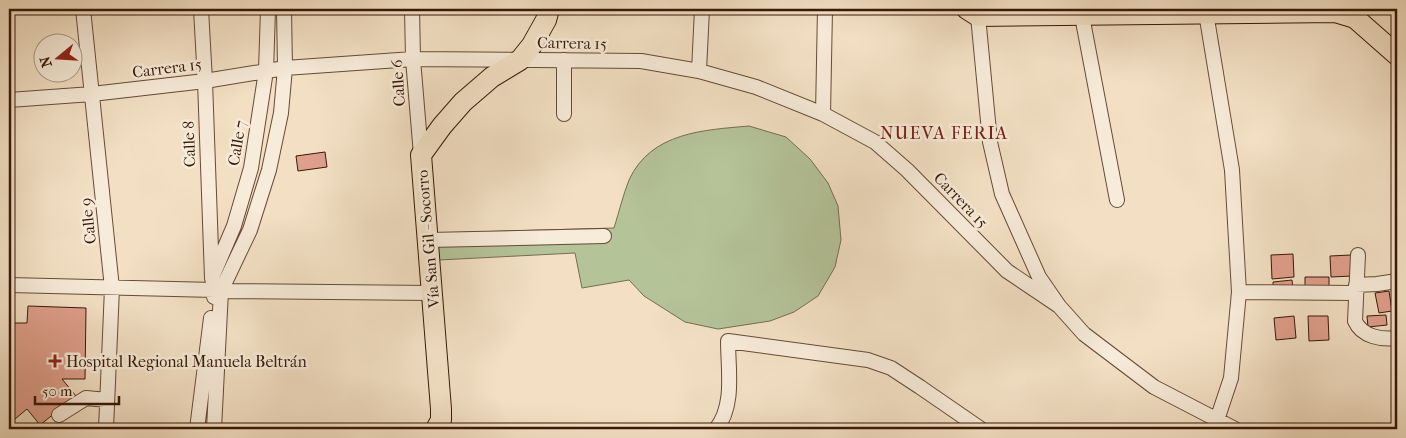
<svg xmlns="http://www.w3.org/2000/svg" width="1406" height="438" viewBox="0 0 1406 438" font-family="'IM FELL French Canon',serif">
	<rect width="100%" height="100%" fill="#f3e0c4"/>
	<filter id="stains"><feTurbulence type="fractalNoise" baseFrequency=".004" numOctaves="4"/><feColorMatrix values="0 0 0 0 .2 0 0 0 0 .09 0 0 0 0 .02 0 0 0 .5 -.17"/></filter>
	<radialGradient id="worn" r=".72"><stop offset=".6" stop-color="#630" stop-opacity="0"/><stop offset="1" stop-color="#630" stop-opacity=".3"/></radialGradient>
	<!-- green -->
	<path fill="#b5c399" stroke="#766e50" d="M749,126L786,137L810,159L828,183L838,206L841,240L835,267L818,296L794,312L770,321L718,329L685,322L644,296L629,280L582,288L575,253L439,260L435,233L614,228C619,212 623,195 629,180C651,132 704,130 749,126Z"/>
	<!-- building -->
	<path fill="#e09f8c" stroke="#381808" d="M325,152L327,167L298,171L296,156Z
		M1293,254L1294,277L1272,279L1271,255Z
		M1351,255L1352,276L1331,277L1330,256Z
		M1305,277H1329V290H1305Z
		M1292,280L1293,290L1273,291V282Z
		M1389,291L1392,311L1379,313L1375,293Z
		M28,306L86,308L85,379H62L76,396L40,425L27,409L9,424V323H27Z
		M1386,315L1387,325L1368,327L1367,316Z
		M1294,316L1296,338L1276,340L1274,318Z
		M1308,316H1328L1329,340L1309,341Z"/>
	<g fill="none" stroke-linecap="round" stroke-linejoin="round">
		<defs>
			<path id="minor" d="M83,9L112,288L106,429
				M201,9L205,81L212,278L215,290L214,297
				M412,9L413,59L421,155
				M1206,13L1232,170L1239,292L1231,378L1217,420
				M978,16L990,142L1002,194L1039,277L1059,306L1084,334L1154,387L1235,429
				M1082,16L1117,200
				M564,60V114
				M699,71L702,9
				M9,100L92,94L205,81L285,68L413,59L641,61L699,71L756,87L823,114L875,142L907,170L1007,271L1059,306
				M823,114L825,9
				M428,240L604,236
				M1358,255L1355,321C1362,337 1382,340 1397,338
				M213,275L234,226L251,168L266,71L268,9
				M9,285L215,290L221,291L432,293
				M1356,285L1377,284L1397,281
				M1239,292L1355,293
				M59,415L86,398L107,400
				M197,429L211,318
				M214,429L221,291L250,230L269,170L281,113L285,68L284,9
				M716,429C735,406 728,369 728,341L868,360L891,368L920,387L981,429"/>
			<path id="highway" d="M967,9L978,16L1335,12L1355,18L1397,55
				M436,429L441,420V409L421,155L442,126L463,102L492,77L520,60L532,45L546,20L549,9"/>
		</defs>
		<!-- minor casing -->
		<use href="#minor" stroke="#674a37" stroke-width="16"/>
		<!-- highway casing -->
		<use href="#highway" stroke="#381808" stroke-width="22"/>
		<!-- minor -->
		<use href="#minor" stroke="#f7ebd9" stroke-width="14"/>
		<!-- highway -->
		<use href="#highway" stroke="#f3e0c4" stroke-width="20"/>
	</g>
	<!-- markers -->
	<path fill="#8f2418" stroke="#f7ebd9" stroke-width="2" d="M52.5 353.5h5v5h5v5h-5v5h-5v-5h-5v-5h5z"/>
	<g text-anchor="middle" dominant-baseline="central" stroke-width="5" stroke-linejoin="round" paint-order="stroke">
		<!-- street labels -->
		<g font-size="16" fill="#381808" stroke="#f7ebd9">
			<text transform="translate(572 43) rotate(1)">Carrera 15</text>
			<text transform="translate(167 68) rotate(-7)">Carrera 15</text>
			<text transform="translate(398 83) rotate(-94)">Calle 6</text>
			<text transform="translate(237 143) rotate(-80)">Calle 7</text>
			<text transform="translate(189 144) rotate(-92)">Calle 8</text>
			<text transform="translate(961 200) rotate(46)">Carrera 15</text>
			<text transform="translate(88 221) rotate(-96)">Calle 9</text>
			<text transform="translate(428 239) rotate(-95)">Vía San Gil - Socorro</text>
		</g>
		<!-- poi labels -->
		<g font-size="16" fill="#381808" stroke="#f7ebd9" text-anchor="start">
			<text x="66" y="361">Hospital Regional Manuela Beltrán</text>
		</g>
		<!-- neighbourhood labels -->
		<g font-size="18" letter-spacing="1" fill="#7a1f14" stroke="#f7ebd9">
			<text x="944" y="133">NUEVA FERIA</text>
		</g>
	</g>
	<!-- margin -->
	<rect width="1406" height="438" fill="none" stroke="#f3e0c4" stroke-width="30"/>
	<rect x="10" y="10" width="1386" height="418" fill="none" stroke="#381808" stroke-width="2.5"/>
	<rect x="15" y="15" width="1376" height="408" fill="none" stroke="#381808"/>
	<!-- north arrow -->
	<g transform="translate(58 58) rotate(252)"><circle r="24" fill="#f7ebd9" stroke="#ab9785"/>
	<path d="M0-4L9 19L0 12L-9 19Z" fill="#8f2418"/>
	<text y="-8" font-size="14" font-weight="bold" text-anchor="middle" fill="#381808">N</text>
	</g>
	<!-- scale -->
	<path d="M35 396v8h84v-8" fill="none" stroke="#381808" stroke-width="2.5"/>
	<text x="42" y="396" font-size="15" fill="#381808" stroke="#f7ebd9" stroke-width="4" paint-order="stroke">50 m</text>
	<rect width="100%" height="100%" filter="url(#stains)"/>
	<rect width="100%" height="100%" fill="url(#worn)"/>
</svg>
